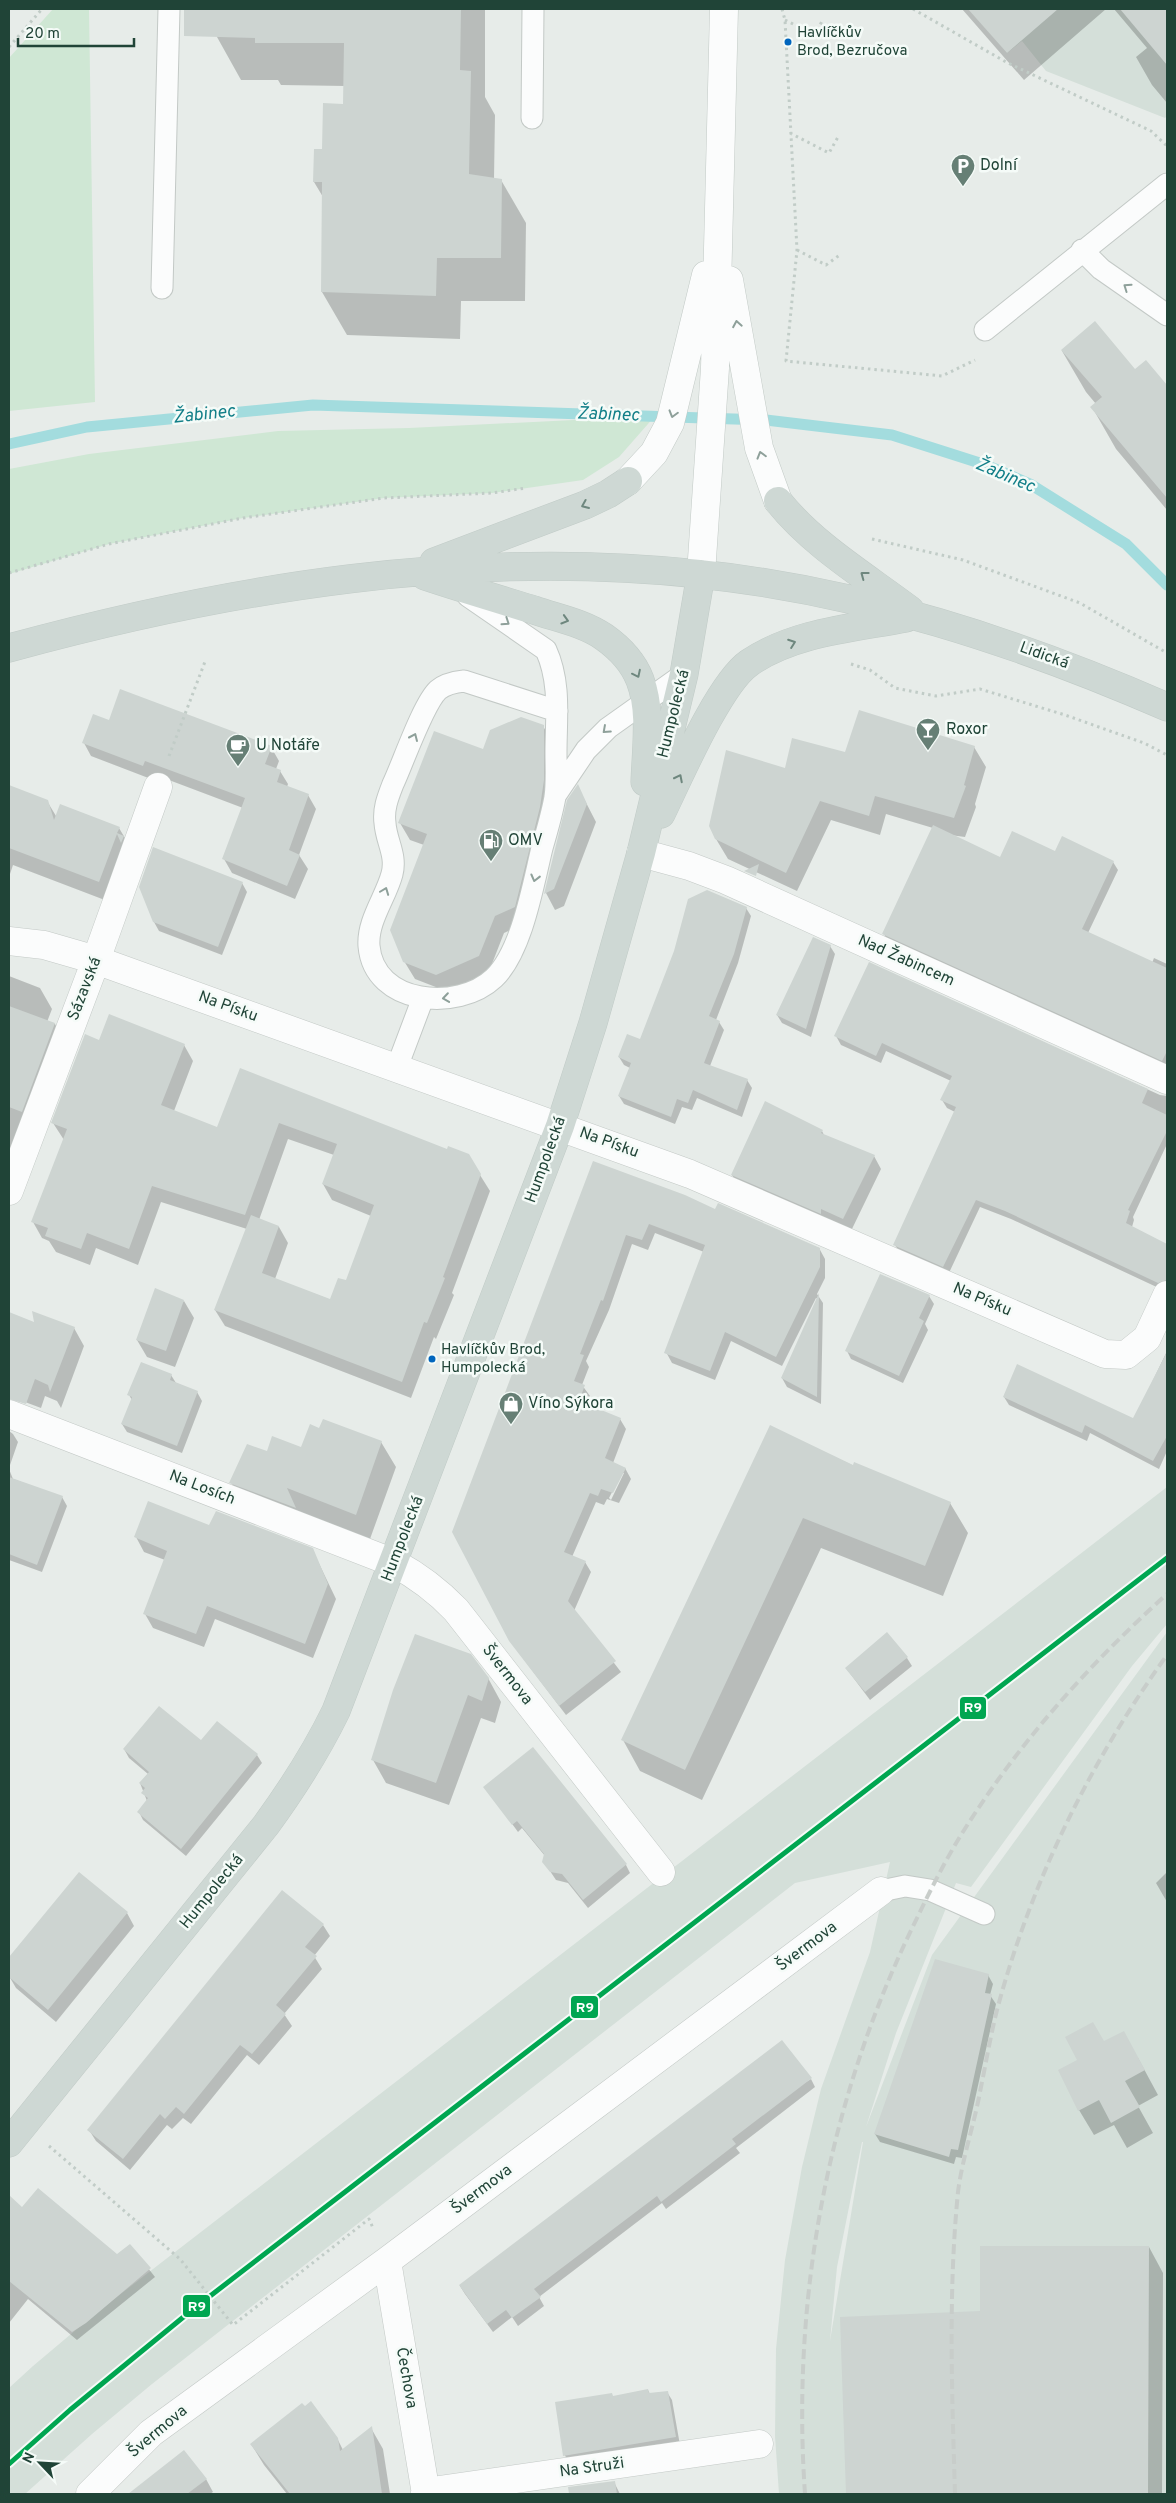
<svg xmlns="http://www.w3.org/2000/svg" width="1176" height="2503" viewBox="0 0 1176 2503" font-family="Overpass,sans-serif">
	<rect width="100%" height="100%" fill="#e7ece9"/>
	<!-- built -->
	<path fill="#d4dfd9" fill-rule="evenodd" d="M969,9H1167V116L1165,118L1046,71L1022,41L1007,53Z
		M1167,1487V1624L1132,1666L971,1887L956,1883L896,2033L866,2127L932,1955L1167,1632V2494H779L775,2436L776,2349L785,2260L802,2167L821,2089L870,1952L890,1862L795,1883L152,2384L92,2434L25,2494H9V2388L33,2366L96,2313ZM862,2142H863L830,2341L837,2267Z"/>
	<!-- green -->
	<path fill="#cfe7d4" d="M53,9H89L95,402L9,411V58Z
		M655,416L619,457L583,480L492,493L384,498L243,518L109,544L9,574V469L89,454L278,431L409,428Z"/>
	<!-- shadow -->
	<path fill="#0003" fill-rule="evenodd" d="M217,9H485V97L495,115L494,179L501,180L526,223L525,301H461L460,339L347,335L322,292L323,197L314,182L323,150L344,105L345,86L281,85L278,80H241L217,37Z
		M962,9H1106L1024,80Z
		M1114,9H1167V103L1152,85L1136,57L1147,48Z
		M1062,351L1135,371L1146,361L1167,387V510L1116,449L1092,407L1096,404L1086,392Z
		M109,721L271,747L279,761L276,769L280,771L288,784L287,787L308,795L316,809L299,855L308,869L295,899L232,873L224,859L243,808L153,774L151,779L91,756L84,743Z
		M543,726L553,744L524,924L504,933L488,974L446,991L415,979L404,961L424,845L410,840L400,823Z
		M974,747L986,767L975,804L976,807L965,837L950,835L1001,858L1056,853L1113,862L1118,870L1088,933L1152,963L1154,958L1167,964V1068L888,942L884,934L933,828L886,814L880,835L831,820L797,891L728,859L716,839L786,770L846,753Z
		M578,787L596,822L564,906L555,910L546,893L568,801Z
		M12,788L47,801L56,816L119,828L131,848L110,902L13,865L9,877V797Z
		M242,883L247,892L222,955L159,931L154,922Z
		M746,908L751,916L738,963L716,1020L719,1022L724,1030L710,1066L747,1080L752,1088L742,1117L697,1098L692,1110L682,1107L675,1124L624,1104L619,1096L630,1068L624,1065L619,1057L641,1041Z
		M830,946L835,954L811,1037L782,1023L777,1015Z
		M870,964L1160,1095L1167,1096V1144L1133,1217L1134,1220L1132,1227L1167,1245V1289L1163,1290L1011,1219L980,1207L948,1275L900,1253L895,1245L955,1112L947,1108L942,1100L951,1081L886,1051L881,1063L841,1045L836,1036Z
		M9,976L40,988L52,1009L47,1022L55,1024L66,1045L9,1168Z
		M100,1041L184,1045L193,1061L174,1111L218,1129L241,1070L480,1175L490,1191L452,1293L454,1295L436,1339L434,1337L411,1398L225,1326L215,1310L247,1229L161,1202L138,1265L96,1248L90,1265L56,1252L49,1241L42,1238L33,1222L64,1140L53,1123ZM288,1139L334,1155L323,1184L332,1200L371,1216L347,1281L331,1300L275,1279L288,1243L279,1227L259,1220Z
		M822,1131L824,1135L874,1156L881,1169L851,1231L740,1187L732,1175Z
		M594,1163L715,1211L819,1248L825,1259V1278L817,1294L823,1303L821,1404L787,1387L782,1378L818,1299L816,1298L782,1366L731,1341L715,1380L672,1363L666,1352L704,1252L655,1233L648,1250L632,1244L609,1310L586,1361L589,1367L582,1385L590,1396L587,1406L620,1419L626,1429L613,1463L625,1468L631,1479L619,1503L607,1499L604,1505L596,1502L572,1557L585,1562L591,1572L574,1611L621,1672L566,1715L510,1641ZM622,1473H624L611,1500L609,1498Z
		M929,1296L934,1304L925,1324L928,1330L903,1383L851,1359L847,1351Z
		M184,1301L194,1318L175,1367L147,1357L137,1340Z
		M9,1313L36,1324L74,1328L84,1346L61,1408L57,1401L45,1396L41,1408L9,1396Z
		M1167,1351V1451L1159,1469L1090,1433L1087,1441L1009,1405L1004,1397L1134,1420Z
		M171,1375L176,1383L197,1392L202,1401L182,1453L127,1432L122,1424L132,1400L129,1395Z
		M770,1427L854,1466L950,1503L968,1533L943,1596L821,1548L702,1800L640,1771L623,1740Z
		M320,1430L381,1442L396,1467L370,1539L245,1508L231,1482L267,1453L301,1448Z
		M9,1431L13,1434L18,1442L9,1468Z
		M9,1469L13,1479L62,1497L67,1506L42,1572L9,1560Z
		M210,1527L312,1549L336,1599L313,1658L215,1619L204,1647L153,1628L145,1614L165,1560L144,1552L136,1537Z
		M907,1658L912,1666L870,1700L846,1668Z
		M488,1678L501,1702L495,1723L481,1718L449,1805L386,1783L373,1760Z
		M201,1742L257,1755L262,1763L186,1856L143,1820L139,1812L147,1801L140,1783L148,1774L129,1758L124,1749Z
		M485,1787L626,1865L630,1873L588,1908L568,1883L556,1880L544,1862L545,1856L522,1828L518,1832Z
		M1167,1872V1902L1156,1883Z
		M79,1874L127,1913L134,1926L56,2022L16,1988L9,1976L15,1969L9,1959Z
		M323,1925L330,1936L314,1956L322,1969L284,2014L292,2026L259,2065L247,2055L191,2124L183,2118L172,2129L167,2125L130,2170L96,2141L89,2130Z
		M988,1975L993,1984L990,1995L996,2004L962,2158L956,2157L954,2164L880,2142L875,2134Z
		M1104,2042L1138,2058L1158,2095L1138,2106L1153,2133L1127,2148L1114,2125L1094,2135L1079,2110V2061Z
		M811,2079L815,2087L736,2148L740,2153L666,2209L662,2203L539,2297L544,2306L518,2326L512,2317L493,2332L465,2294L460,2286Z
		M38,2189L117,2256L130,2245L155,2277L77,2340L28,2299L9,2323V2225Z
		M1149,2247L1163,2273L1162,2494H847L841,2318L981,2312Z
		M648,2390L650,2394L667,2392L672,2400L680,2445L569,2462L564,2454L613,2397Z
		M371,2428L383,2449L390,2494H287L264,2465L251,2444L337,2438L343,2450Z
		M206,2479L213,2492L210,2494H131L134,2491Z
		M614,2482L620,2494H580L578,2487Z"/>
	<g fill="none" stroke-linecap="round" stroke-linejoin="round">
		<!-- stream -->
		<path stroke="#a3dcde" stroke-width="11" d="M9,444L87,427L313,405L766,420L892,435L986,465L1030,484L1126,544L1167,585"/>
	</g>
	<!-- building -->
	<path fill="#cdd4d1" d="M184,9H461L460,70L471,71L469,174L502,179L501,258H437L436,296L321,292L322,182H313L314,149H322L323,103L343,104L344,43H255V38L184,36Z
		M968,9H1058L1007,53Z
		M1120,9H1167V65Z
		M1095,321L1135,369L1146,360L1167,385V498L1090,407L1102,397L1061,350Z
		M120,689L272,746L265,764L281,770L277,782L309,794L289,850L300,855L287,886L222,859L245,798L145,761L143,766L82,743L93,714L109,720Z
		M859,710L975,746L964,785L966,786L954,818L875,796L869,816L820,801L786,873L715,839L709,826L726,750L785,768L792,738L845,752Z
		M521,717L544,725V780L540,807L515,907L495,916L479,956L436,975L403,962L390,930L427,834L398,823L434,731L483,749L490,730Z
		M578,784L587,804L554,889L544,894L567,800Z
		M9,785L48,800L54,820L60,804L120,827L117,833L124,836L121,843L117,834L99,882L9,848Z
		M933,825L1000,857L1012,831L1055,851L1062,836L1114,861L1082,929L1167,968V1051L1162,1061L882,934Z
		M153,847L243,882L218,947L153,922L139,887Z
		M759,864L756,876L744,871Z
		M707,890L747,907L734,954L709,1016L720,1021L704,1063L748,1079L737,1110L693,1090L688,1103L677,1099L671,1117L618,1096L631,1063L618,1057L627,1034L640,1039L674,951L688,899Z
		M813,937L831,945L806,1029L776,1015Z
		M869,962L1148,1089L1142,1103L1167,1115V1131L1128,1210L1130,1211L1126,1223L1167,1244V1280L1158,1283L1005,1211L976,1200L943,1267L893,1245L956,1107L940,1100L952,1076L882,1043L876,1056L834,1036Z
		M9,1006L55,1023L22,1112L9,1107Z
		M109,1014L185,1044L161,1105L217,1127L240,1068L447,1149L448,1146L469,1154L481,1174L443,1277L445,1278L427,1323L424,1322L402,1382L214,1310L251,1215L279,1226L262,1273L330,1299L338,1278L346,1280L374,1205L322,1184L337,1144L279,1123L245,1215L152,1186L129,1249L87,1233L81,1249L45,1236L48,1228L31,1222L67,1129L51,1123L85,1034L99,1040Z
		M765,1101L823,1130L821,1133L875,1155L843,1219L821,1209V1214L731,1175Z
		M593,1161L685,1195L715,1209L718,1203L820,1248V1267L776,1357L725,1332L710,1371L664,1353L705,1245L649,1224L642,1240L626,1235L603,1301L601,1300L580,1354L584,1355L574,1381L585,1385L579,1401L621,1418L605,1458L626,1468L613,1493L601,1489L598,1496L590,1493L564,1552L586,1561L568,1601L616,1661L559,1706L509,1641L452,1532Z
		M880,1274L930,1295L919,1318L924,1321L899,1376L845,1351Z
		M155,1288L184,1300L166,1351L136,1340Z
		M819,1293L817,1397L781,1378Z
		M32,1311L75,1327L50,1392L48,1385L35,1379L26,1404L9,1399V1312L34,1322Z
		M1167,1352V1436L1153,1461L1085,1425L1082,1433L1003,1397L1017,1364L1133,1418Z
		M141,1362L172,1374L170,1380L198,1391L177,1446L121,1424L132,1397L127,1395Z
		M323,1419L382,1441L356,1515L287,1488L296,1508L229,1483L247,1444L267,1451L272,1436L301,1447L310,1424L319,1428Z
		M770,1425L853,1465L854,1462L951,1502L925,1566L803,1518L685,1770L621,1740Z
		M9,1477L63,1496L37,1565L9,1554Z
		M148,1501L209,1525L216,1511L313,1548L328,1584L305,1644L207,1606L196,1634L143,1614L167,1551L134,1537Z
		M887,1632L908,1657L865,1692L845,1668Z
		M415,1634L471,1654L489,1678L482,1701L468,1695L436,1783L371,1760L393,1690Z
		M159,1706L201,1740L217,1721L258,1754L181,1849L137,1812L148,1798L141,1793L145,1788L139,1783L149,1772L123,1749Z
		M533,1747L627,1864L583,1900L562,1874L550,1872L542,1862L544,1854L517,1821L512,1825L483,1787Z
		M79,1872L128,1912L48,2010L9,1977V1957Z
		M282,1890L324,1924L305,1947L317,1956L276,2005L286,2014L252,2054L240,2045L184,2114L176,2107L165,2119L160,2114L123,2159L87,2130Z
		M935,1959L989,1974L985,1993L992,1994L958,2150L951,2149L949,2157L874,2134Z
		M1093,2022L1104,2041L1124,2031L1145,2070L1125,2081L1140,2107L1111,2123L1099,2100L1078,2111L1058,2070L1077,2060L1065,2037Z
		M782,2040L812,2078L732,2139L736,2144L661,2202L657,2196L534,2289L541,2297L512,2318L506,2310L487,2324L459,2285Z
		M38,2188L117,2254L130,2244L151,2268L86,2323L72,2332L9,2281V2195L22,2207Z
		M980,2246H1149L1148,2494H846L840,2317L980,2311Z
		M648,2389L649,2393L668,2391L676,2437L563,2456L555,2402L612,2393L613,2396Z
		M311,2401L338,2438L340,2451L372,2426L382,2494H290L250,2444L302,2403L305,2406Z
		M184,2450L207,2479L187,2494H128Z
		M615,2481L617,2494H569L568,2487Z"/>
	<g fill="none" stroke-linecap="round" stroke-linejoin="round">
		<defs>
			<path id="lane" d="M532,118L533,9
				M1082,250L1101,269L1167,315
				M162,288L169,9
				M985,330L1167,184
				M468,596L546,650C561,683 556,718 556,753C556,767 557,783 555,797C552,814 547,831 542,848C533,885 522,951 494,978C458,1012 374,1005 369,946C367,921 386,897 392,874C397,855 386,841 385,823C383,809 388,797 393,784C403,763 423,704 438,690C445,684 455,682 464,681L557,711
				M555,796L586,750L608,728L684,674
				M397,1067L423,998
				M881,1891L905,1886L930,1890L984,1914"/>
			<path id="street" d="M641,853L689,866L726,880L1167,1080
				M9,941L44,945L96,960L690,1174L1105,1354L1126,1355L1147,1338L1167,1295
				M9,1191L96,960L158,787
				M9,1414L394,1563C418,1576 437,1590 456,1610L661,1872
				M387,2261L426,2494
				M425,2492L759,2444
				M90,2494L151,2433L387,2261L881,1891"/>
			<path id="secondary" d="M729,280L759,448L778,501
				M628,481L654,453L670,423L706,275
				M701,574L715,368L724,9"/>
			<path id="primary" d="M778,501C813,545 865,576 910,610
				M434,562L585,505L608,494L628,481
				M425,576C461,588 498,599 534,610C557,618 584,623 604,637C621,649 633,662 640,680C652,711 646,750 645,782
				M9,648C233,587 466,549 699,574C862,591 1018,642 1167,707
				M661,814C679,777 719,684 749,663C794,632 854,628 906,618
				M9,2143L266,1825C293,1788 316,1752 336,1711L560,1126L593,1023L641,853L684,674L701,574"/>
		</defs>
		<!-- lane casing -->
		<use href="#lane" stroke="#c3c9c6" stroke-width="23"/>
		<!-- street casing -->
		<use href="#street" stroke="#c3c9c6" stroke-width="29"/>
		<!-- secondary casing -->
		<use href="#secondary" stroke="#c2cac6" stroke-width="29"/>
		<!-- primary casing -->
		<use href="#primary" stroke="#c1cbc7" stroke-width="29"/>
		<!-- path -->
		<path stroke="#c1ccc7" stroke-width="3" stroke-dasharray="2.5 4" stroke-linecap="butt" d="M782,9L785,20L797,250L786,361L942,376L975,360
			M913,9L1006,62L1151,131L1167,146
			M785,20L815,35L823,19
			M9,47L42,9
			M790,133L829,153L838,137
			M797,250L826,265L841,254
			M872,539L963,560L1080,603L1167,653
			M9,573L109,544L243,518L384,498L492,493L526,488
			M851,664L870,670L895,688L936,696L980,689L1065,715L1144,743L1167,755
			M169,756L206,659
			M49,2146L180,2259L233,2325L369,2219L373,2228"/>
		<!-- lane -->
		<use href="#lane" stroke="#fbfcfc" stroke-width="21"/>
		<!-- street -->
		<use href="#street" stroke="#fbfcfc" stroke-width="28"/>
		<!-- secondary -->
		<use href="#secondary" stroke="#fbfcfc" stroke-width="28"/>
		<!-- primary -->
		<use href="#primary" stroke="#ced8d4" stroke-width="28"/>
		<!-- rail -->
		<path stroke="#c8cdca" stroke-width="4" stroke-dasharray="10 5" stroke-linecap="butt" d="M805,2494C791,2295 829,2095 918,1916C931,1889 945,1861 961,1835C1017,1745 1088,1665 1167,1594
			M955,2494C952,2393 948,2293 958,2192C962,2160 973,2128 979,2097C985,2068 990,2038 997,2010C1031,1882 1090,1762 1167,1655"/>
		<defs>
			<path id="rail-1" d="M9,2464L70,2410L192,2310L1167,1558"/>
		</defs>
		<!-- rail-1 casing -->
		<use href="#rail-1" stroke="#f5fbf8" stroke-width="9"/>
		<!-- rail-1 -->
		<use href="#rail-1" stroke="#00a651" stroke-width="5"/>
	</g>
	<!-- one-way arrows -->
	<defs><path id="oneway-chevron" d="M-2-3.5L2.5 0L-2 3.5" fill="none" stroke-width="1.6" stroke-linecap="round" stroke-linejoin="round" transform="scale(1.25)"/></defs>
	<g stroke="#8ea09a">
		<use href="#oneway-chevron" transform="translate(1127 287) rotate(-145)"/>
		<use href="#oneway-chevron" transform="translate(737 324) rotate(-100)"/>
		<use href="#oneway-chevron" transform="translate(673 414) rotate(106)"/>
		<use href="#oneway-chevron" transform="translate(761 455) rotate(-106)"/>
		<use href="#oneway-chevron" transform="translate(506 622) rotate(34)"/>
		<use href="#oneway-chevron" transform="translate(606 730) rotate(138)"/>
		<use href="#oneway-chevron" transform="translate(414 737) rotate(-66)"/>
		<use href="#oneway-chevron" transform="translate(535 878) rotate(104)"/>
		<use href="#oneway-chevron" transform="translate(385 891) rotate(-69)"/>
		<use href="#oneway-chevron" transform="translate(446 998) rotate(172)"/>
	</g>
	<g stroke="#6e877e">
		<use href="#oneway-chevron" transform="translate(585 505) rotate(157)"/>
		<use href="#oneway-chevron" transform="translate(864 575) rotate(-143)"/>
		<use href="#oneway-chevron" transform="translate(565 620) rotate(17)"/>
		<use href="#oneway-chevron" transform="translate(792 643) rotate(-20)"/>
		<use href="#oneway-chevron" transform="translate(637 674) rotate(64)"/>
		<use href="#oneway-chevron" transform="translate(679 778) rotate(-63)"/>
	</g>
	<!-- icons -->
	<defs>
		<symbol id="parking-pin" viewBox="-11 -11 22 30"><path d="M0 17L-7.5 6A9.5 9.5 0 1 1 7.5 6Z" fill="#667f75" stroke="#f5fbf8"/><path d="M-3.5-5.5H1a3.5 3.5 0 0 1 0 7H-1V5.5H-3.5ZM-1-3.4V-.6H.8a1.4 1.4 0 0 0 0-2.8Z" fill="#fff"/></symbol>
		<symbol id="bar-pin" viewBox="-11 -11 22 30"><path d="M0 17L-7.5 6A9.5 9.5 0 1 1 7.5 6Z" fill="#667f75" stroke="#f5fbf8"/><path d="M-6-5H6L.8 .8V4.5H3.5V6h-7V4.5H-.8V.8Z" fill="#fff"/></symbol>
		<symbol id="cafe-pin" viewBox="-11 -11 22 30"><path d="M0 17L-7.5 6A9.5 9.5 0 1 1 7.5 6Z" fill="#667f75" stroke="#f5fbf8"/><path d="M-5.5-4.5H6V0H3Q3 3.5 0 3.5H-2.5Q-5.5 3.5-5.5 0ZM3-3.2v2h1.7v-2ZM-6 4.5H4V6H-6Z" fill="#fff"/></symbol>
		<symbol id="fuel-pin" viewBox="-11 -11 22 30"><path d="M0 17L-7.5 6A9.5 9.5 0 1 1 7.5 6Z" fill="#667f75" stroke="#f5fbf8"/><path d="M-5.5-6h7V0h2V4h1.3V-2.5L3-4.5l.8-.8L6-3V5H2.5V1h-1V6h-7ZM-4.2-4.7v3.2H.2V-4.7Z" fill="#fff"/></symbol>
		<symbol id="shop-pin" viewBox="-11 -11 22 30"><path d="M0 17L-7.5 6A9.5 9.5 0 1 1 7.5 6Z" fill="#667f75" stroke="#f5fbf8"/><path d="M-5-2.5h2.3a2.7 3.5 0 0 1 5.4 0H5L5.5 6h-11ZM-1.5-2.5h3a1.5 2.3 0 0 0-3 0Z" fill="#fff"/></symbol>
	</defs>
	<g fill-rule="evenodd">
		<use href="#parking-pin" x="949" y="152" width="28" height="38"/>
		<use href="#bar-pin" x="914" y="716" width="28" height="38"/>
		<use href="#cafe-pin" x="224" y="732" width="28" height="38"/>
		<use href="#fuel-pin" x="477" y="827" width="28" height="38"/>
		<use href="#shop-pin" x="497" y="1390" width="28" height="38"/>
	</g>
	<!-- markers -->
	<g fill="#0065bd" stroke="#f5fbf8" stroke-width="2">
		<circle cx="788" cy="42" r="4.5"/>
		<circle cx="432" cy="1359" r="4.5"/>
	</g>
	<g text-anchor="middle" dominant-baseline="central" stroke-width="5" stroke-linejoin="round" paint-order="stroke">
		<!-- bus labels -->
		<g font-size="15" fill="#204437" stroke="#f5fbf8" text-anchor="start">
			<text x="797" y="33">Havlíčkův<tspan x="797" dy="18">Brod, Bezručova</tspan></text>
			<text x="441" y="1350">Havlíčkův Brod,<tspan x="441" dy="18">Humpolecká</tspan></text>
		</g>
		<!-- poi labels -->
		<g font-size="16" fill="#204437" stroke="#f5fbf8" text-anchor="start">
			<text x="980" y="166">Dolní</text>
			<text x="946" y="730">Roxor</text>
			<text x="256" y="746">U Notáře</text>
			<text x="508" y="841">OMV</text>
			<text x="528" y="1404">Víno Sýkora</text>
		</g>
		<!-- street labels -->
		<g font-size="16" fill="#204437" stroke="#f5fbf8">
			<text transform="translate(1044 656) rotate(20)">Lidická</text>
			<text transform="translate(674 714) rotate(-76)">Humpolecká</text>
			<text transform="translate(906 961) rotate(24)">Nad Žabincem</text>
			<text transform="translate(85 989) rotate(-69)">Sázavská</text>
			<text transform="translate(228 1007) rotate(20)">Na Písku</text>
			<text transform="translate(609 1143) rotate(20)">Na Písku</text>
			<text transform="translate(546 1160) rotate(-70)">Humpolecká</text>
			<text transform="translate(982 1300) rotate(23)">Na Písku</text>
			<text transform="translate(202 1488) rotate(21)">Na Losích</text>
			<text transform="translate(403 1539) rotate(-69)">Humpolecká</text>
			<text transform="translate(507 1675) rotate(52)">Švermova</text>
			<text transform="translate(212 1892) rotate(-51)">Humpolecká</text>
			<text transform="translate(807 1947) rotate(-37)">Švermova</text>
			<text transform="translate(482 2190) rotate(-37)">Švermova</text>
			<text transform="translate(406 2378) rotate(80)">Čechova</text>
			<text transform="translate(158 2432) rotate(-40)">Švermova</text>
			<text transform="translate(592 2468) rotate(-8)">Na Struži</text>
		</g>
		<!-- water labels -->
		<g font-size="18" font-style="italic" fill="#127f88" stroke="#f5fbf8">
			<text transform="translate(204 415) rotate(-6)">Žabinec</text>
			<text transform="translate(608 415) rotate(2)">Žabinec</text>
			<text transform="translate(1005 476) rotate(23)">Žabinec</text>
		</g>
	</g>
	<g stroke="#f5fbf8" stroke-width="2">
		<rect x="959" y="1696" width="28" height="24" rx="5" fill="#00a651"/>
		<rect x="570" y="1995" width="29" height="24" rx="5" fill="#00a651"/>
		<rect x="182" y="2294" width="29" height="24" rx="5" fill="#00a651"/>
	</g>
	<g font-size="14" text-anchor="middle" font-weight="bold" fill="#fff">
		<text x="973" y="1712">R9</text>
		<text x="585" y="2012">R9</text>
		<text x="197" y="2311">R9</text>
	</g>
	<!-- border -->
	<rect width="1176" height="2503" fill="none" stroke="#204437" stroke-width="20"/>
	<!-- north arrow -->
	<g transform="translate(40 2463) rotate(295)" stroke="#f5fbf8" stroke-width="4" paint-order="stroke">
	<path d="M0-4L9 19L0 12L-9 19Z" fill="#204437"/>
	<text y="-8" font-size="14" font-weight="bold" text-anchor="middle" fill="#204437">N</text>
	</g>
	<!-- scale -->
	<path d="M18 38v8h116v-8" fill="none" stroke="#204437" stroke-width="2.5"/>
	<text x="25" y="38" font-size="15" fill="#204437" stroke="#f5fbf8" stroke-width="4" paint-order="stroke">20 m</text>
</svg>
